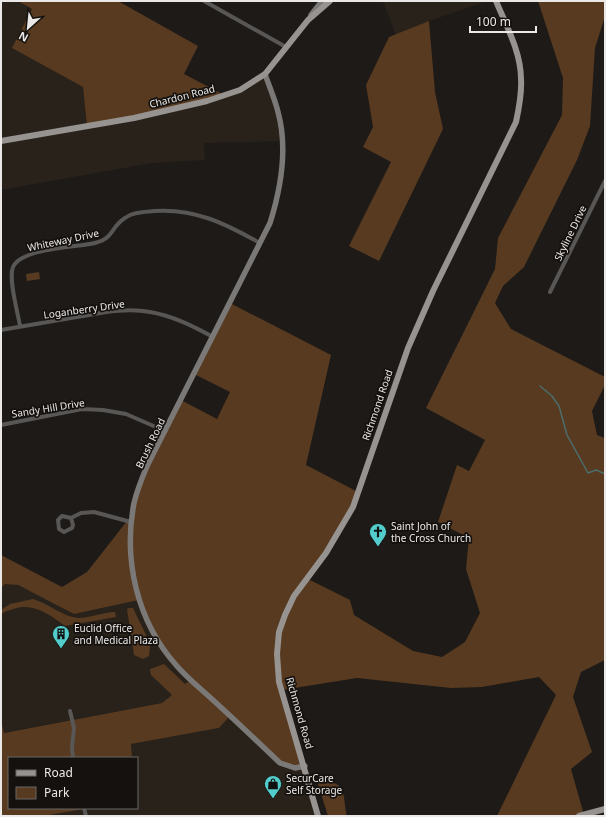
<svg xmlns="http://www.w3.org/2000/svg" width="606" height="817" viewBox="0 0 606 817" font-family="'Noto Sans',sans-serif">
	<rect width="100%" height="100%" fill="#1d1a18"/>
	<!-- built -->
	<path fill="#29221b" d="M1,1H18L32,9L13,48L83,87L87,126L226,96L265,74L278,111L282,141L204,143L205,160L152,163L1,190Z
		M383,1H487L429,21L396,35Z
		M12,583L34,593L74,614L139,600L191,680L162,703L1,733V588L5,584Z
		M230,716L305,766L318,816H43L84,808H137V758H126L132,756L131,744L219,728Z"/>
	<!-- green -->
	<path fill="#573a1f" d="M18,1H118L198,46L184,74L226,96L87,126L83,87L12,48L32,9Z
		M538,1H605V16L595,48L590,126L577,160L524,267L503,286L495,303L511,329L605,377V385L592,411L597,435L605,438V660L581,672L573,697L592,752L571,769L584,815L497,816L556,695L539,677L482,687L451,688L357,678L282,690L305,766H285L230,716L219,728L131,744L132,756L126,758H9V808L84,809L43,816H1V720L4,733L162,703L172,695L151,675L150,669L164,664L185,684L191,680L156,638L139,600L74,614L18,585L5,584L1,588V555L62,587L87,572L127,521L131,522L139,486L181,400L217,419L230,392L194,374L230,303L331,355L306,465L358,492L353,504L308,579L350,600L354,615L413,651L442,657L465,642L480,613L466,569L469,538L438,522L457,465L469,471L485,440L426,408L495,269L498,238L562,115L563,78Z
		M429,21L435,92L443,129L379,261L349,246L391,162L363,147L373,127L366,85L389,37Z
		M39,272L40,279L27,281L26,274Z
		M33,599C48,603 63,617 78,618C91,618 103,612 115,612L116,617L65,626C49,614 33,602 13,609C8,611 4,611 1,615V610L10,604Z
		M129,608H133L147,637L150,647L149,656L143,659L134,655L127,609Z
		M320,777H324C331,784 331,781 338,785C346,790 344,808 347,816H328L317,781Z"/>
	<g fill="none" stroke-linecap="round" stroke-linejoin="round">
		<!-- stream -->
		<path stroke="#4b6d6c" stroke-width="1.5" d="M540,386L552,396L559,406L567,435L588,473L596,470L605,474"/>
		<!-- street -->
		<path stroke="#585755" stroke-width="4" d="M204,1L286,47
			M550,292L605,181
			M20,326C18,313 8,279 13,267C21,249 72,247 90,244C115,240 109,228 125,218C133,212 144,212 154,211C195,208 226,224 260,243
			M1,330C24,326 48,322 71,318C97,314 124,307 150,312C173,316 193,326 213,337
			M1,425L82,409L103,410L126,414L165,431
			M71,518L73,525L72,528L64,532L59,529L58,520L62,516L71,518L81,513L94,512L131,522
			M70,711L74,728L72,747L73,758
			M84,808L86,816"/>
		<!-- secondary -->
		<path stroke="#7b7977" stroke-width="5.5" d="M311,15L322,1
			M265,74C269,86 275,99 278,112C288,148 281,188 270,223L147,466C142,478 137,490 134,503C123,560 137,621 176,665C187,678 201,689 214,701C236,721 258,742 280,763L295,768L305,766"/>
		<!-- primary -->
		<path stroke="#969391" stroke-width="6" d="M1,141L134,118L207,101L240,90L265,74L308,20L330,1
			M318,816L279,682L277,654L279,632L285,615L294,596L326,553L353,507L408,348L433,291L516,122C519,108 522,93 521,79C521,52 506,25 496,1
			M579,816L605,809"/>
	</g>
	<!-- icons -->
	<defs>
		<symbol id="church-pin" viewBox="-11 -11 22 30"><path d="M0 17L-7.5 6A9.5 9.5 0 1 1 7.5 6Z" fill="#53cdcb" stroke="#14110f"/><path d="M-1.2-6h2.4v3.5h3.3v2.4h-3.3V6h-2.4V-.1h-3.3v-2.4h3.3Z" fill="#111"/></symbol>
		<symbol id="building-pin" viewBox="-11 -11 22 30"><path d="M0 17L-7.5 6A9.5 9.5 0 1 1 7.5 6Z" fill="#53cdcb" stroke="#14110f"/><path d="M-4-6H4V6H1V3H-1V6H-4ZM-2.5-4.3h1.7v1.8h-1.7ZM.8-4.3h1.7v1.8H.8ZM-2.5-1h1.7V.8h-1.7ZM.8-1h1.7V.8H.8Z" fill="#111"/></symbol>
		<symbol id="shop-pin" viewBox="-11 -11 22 30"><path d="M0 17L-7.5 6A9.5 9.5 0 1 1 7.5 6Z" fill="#53cdcb" stroke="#14110f"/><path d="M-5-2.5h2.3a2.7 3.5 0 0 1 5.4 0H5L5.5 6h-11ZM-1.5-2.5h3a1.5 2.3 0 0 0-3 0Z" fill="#111"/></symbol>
	</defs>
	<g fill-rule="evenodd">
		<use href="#church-pin" x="368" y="522" width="20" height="27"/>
		<use href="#building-pin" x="51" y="624" width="20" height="27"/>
		<use href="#shop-pin" x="263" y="774" width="20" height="27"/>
	</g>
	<g text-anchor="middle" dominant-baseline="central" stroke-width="3.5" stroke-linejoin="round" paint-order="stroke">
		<!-- street labels -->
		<g font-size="10" fill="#ebe9e7" stroke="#14110f">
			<text transform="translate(182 96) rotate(-14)">Chardon Road</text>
			<text transform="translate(570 233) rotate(-64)">Skyline Drive</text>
			<text transform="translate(63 240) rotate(-12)">Whiteway Drive</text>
			<text transform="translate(84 309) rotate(-8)">Loganberry Drive</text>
			<text transform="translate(377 405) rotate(-71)">Richmond Road</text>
			<text transform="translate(48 408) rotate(-9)">Sandy Hill Drive</text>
			<text transform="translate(150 443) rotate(-64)">Brush Road</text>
			<text transform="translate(300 713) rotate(74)">Richmond Road</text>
		</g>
		<!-- poi labels -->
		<g font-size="10" fill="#ebe9e7" stroke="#14110f" text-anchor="start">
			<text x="391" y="526">Saint John of<tspan x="391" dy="12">the Cross Church</tspan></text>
			<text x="74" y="628">Euclid Office<tspan x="74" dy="12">and Medical Plaza</tspan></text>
			<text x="286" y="778">SecurCare<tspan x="286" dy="12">Self Storage</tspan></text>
		</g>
	</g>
	<!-- border -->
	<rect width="606" height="817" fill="none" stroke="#ebe9e7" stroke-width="4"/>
	<!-- legend -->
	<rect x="8" y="757" width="130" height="52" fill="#14110f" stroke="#6a6765"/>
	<rect x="16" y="770" width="20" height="6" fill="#969391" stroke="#6a6765"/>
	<text x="44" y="777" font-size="12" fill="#ebe9e7">Road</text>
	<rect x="16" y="787" width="20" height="12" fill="#573a1f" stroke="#6a6765"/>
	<text x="44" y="797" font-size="12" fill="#ebe9e7">Park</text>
	<!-- north arrow -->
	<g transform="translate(28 28) rotate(207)" stroke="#14110f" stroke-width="3" paint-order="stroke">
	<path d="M0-3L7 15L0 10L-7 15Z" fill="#ebe9e7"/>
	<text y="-6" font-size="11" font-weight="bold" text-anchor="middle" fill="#ebe9e7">N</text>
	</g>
	<!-- scale -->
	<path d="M470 26v6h66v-6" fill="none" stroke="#ebe9e7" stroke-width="2"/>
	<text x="476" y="26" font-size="12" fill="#ebe9e7" stroke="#14110f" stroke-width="3" paint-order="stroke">100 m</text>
</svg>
